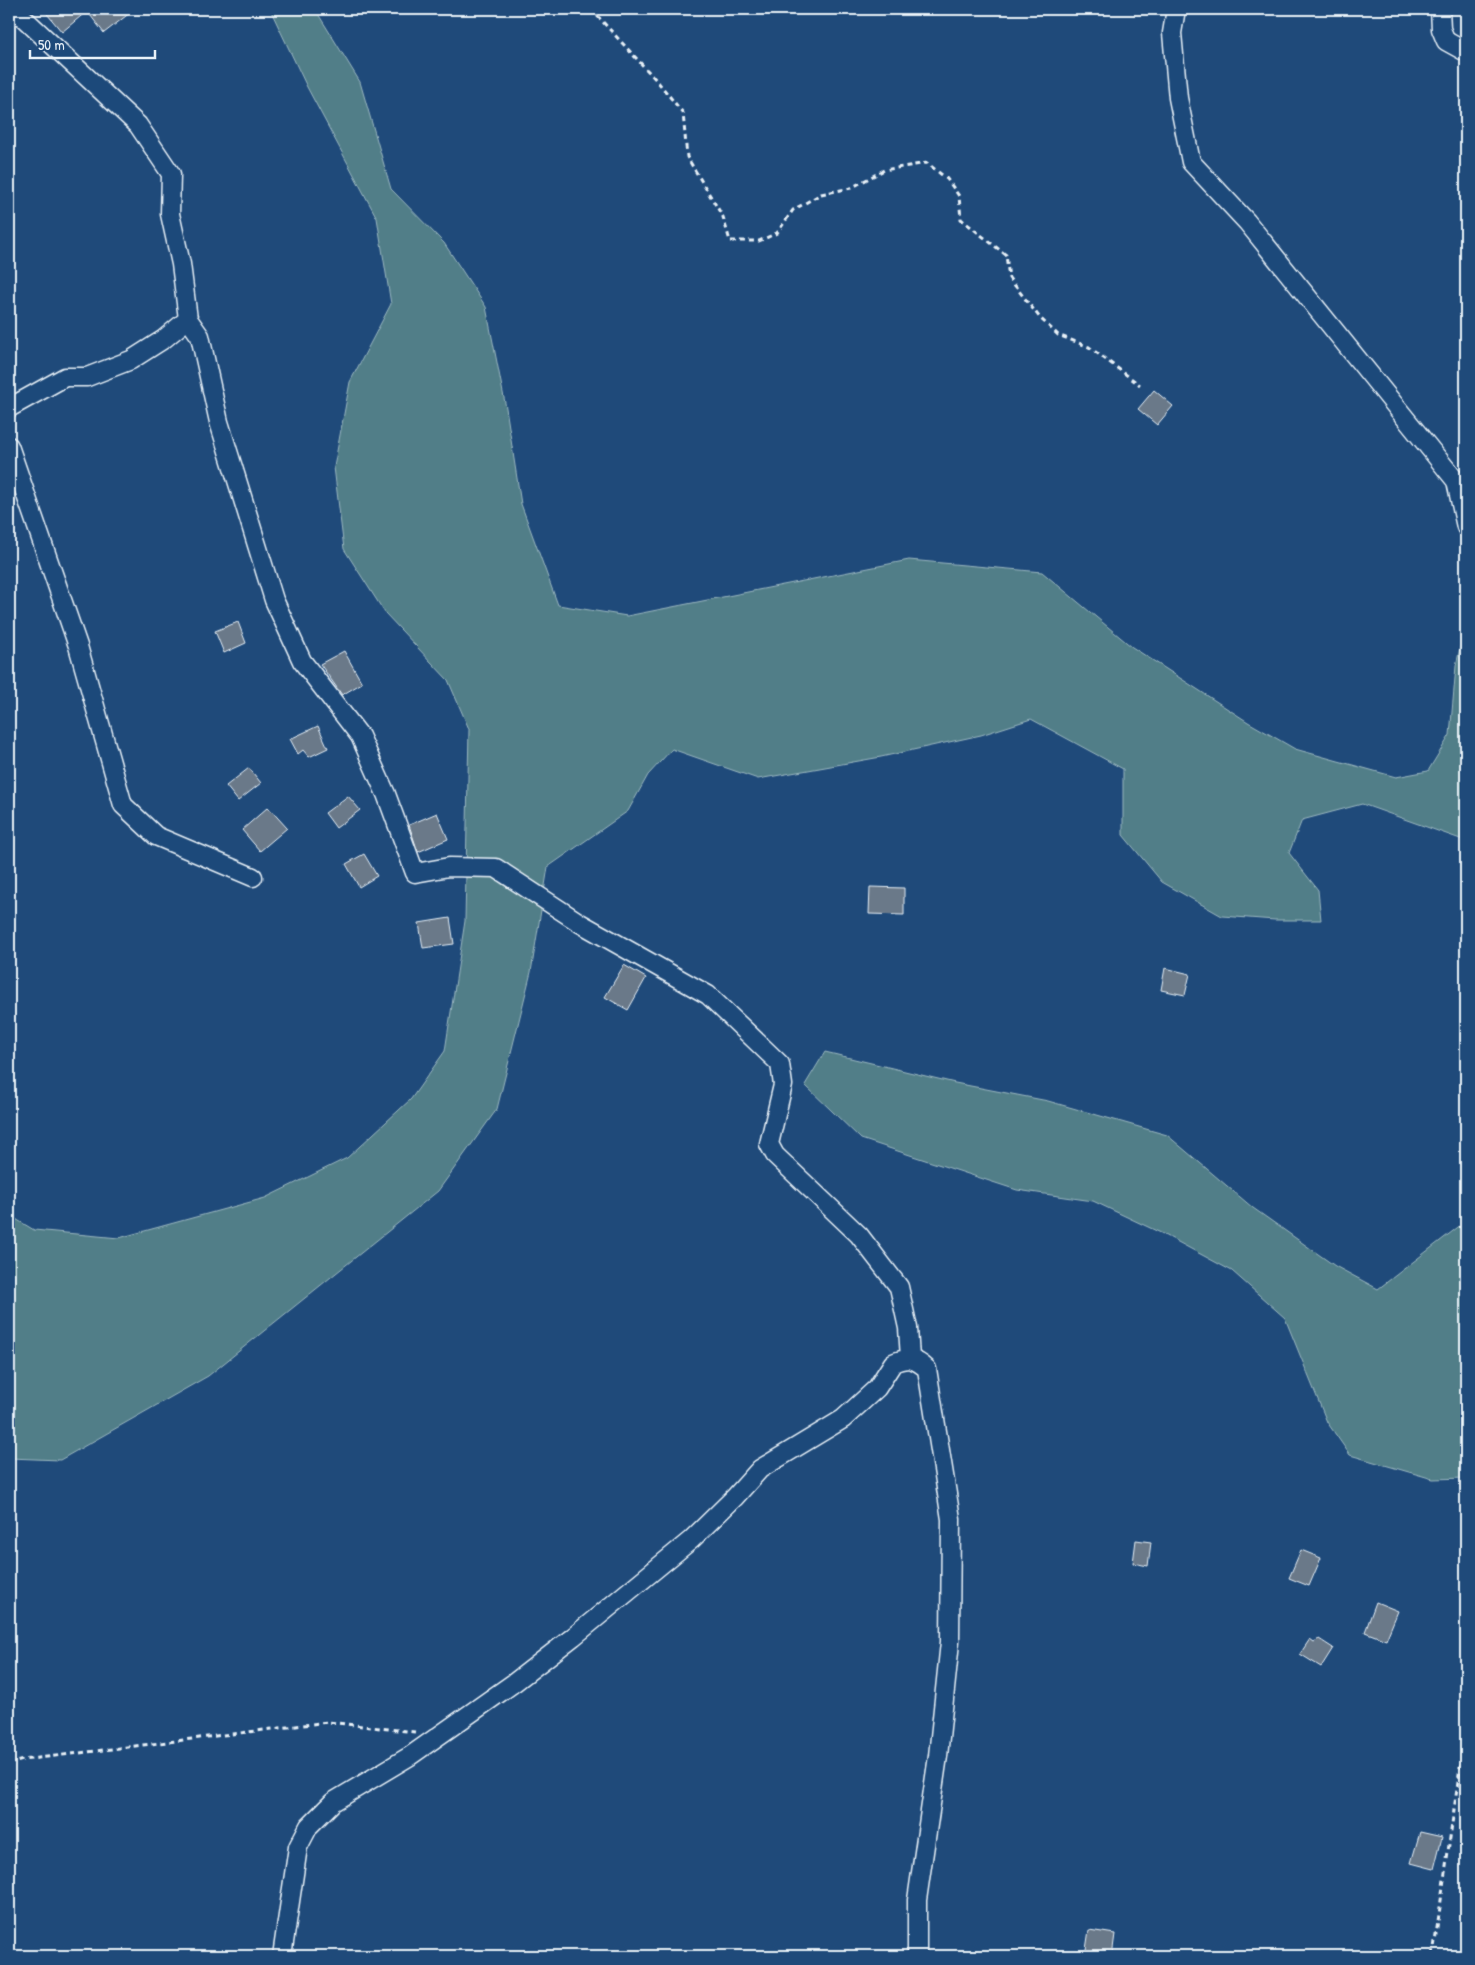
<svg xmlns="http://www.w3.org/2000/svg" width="1475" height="1965" viewBox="0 0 1475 1965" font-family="'Patrick Hand',sans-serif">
	<rect width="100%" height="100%" fill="#1f4a7a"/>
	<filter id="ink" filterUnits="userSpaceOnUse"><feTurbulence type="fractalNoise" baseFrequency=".02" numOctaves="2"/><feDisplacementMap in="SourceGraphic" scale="10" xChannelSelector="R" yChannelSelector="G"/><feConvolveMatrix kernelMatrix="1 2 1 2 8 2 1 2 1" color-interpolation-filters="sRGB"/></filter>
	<g filter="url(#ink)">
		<!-- green -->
		<path fill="#517e88" stroke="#9cb8c0" d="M270,9H315L360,82L391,189L444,243L486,307L506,408L521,504L558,605L627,616L909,560L1042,572L1132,647L1248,722L1295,749L1396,777L1428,771L1450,735L1456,666L1466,620V841L1362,804L1302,820L1289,853L1318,890L1321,920H1275L1222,916L1162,882L1123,835V769L1031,719L981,735L881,757L758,779L672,749L648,775L628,811L548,867L531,972L497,1109L438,1191L208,1376L60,1460L9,1458V1215L34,1230L119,1238L265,1198L347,1158L411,1099L445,1051L465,921L469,729L448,680L385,613L344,549L334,467L350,382L391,304L377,218L307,87Z
			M825,1052L955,1083L1048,1101L1167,1135L1253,1208L1335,1266L1378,1289L1466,1221V1478L1433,1479L1350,1455L1327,1422L1285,1318L1232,1271L1163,1234L1093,1201L1017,1190L861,1139L805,1085Z"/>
		<!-- building -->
		<path fill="#6a7989" stroke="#e8f1f8" d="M43,9H135L104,33L87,11L62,32Z
			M1154,390L1173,406L1157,425L1138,409Z
			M238,622L246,643L224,653L215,631Z
			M344,651L362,683L342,695L320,664Z
			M318,726L328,748L309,757L303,750L298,754L290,739Z
			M249,768L261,783L238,801L226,786Z
			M348,796L360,810L336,828L325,813Z
			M268,807L287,828L260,851L242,830Z
			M437,813L448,839L418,852L409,825Z
			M364,854L377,876L359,887L346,864Z
			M870,887L904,888V915L869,914Z
			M450,918L454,944L423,948L419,923Z
			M624,965L646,978L628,1010L605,997Z
			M1165,968L1190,974L1185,995L1161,990Z
			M1136,1540L1151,1542L1148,1566L1133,1563Z
			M1301,1550L1321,1558L1309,1586L1289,1578Z
			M1376,1602L1398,1611L1386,1640L1365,1632Z
			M1310,1639L1314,1642L1319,1639L1333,1648L1321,1667L1300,1654Z
			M1420,1832L1442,1837L1434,1869L1411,1863Z
			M1089,1930L1115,1934L1112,1956H1085Z"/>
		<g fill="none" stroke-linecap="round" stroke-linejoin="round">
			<defs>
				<path id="minor" d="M14,9L138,125L171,174L170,214L181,264L188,319L200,336L219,422L274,600L302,661L360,736L386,794L415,873L449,867L496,868L580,923L708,995L780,1064L783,1085L769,1144L775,1155L859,1235L899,1287L908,1328L910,1358
					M1176,9L1172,33L1178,98L1191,162L1247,222L1456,481L1466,527
					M1440,9L1441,29L1446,41L1466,52
					M9,408L65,377H87L131,360L164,339L188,319
					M9,446L78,646L123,805L156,836L253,877
					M282,1956L298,1847L309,1826L333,1802L410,1756L515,1682L573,1637L691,1540L735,1497L760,1469L843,1419L877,1388L893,1363C908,1356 916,1359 927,1369L951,1519L950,1642L938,1756L917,1900V1956"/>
			</defs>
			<!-- minor casing -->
			<use href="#minor" stroke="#e8f1f8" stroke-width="21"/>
			<!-- path -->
			<path stroke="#e8f1f8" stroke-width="3" stroke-dasharray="5 4" stroke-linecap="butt" d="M591,9L658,82L683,113L687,157L723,217L730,241H759L777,233L793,210L821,194L851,188L884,170L927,163L947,179L959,196L961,219L1006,255L1009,278L1040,318L1058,335L1089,347L1140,385
				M9,1764L23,1760L328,1722L415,1732
				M1433,1956L1460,1768L1466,1756"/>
			<!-- minor -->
			<use href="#minor" stroke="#1f4a7a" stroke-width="18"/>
		</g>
	</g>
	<!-- margin -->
	<rect width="1475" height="1965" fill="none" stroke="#1f4a7a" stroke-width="30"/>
	<rect x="15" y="15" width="1445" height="1935" fill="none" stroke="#e8f1f8" stroke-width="2" filter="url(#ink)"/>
	<!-- scale -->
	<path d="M30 50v8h125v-8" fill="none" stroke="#e8f1f8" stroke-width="2.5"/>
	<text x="38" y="50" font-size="15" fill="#e8f1f8" stroke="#1f4a7a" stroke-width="4" paint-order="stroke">50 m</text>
</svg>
